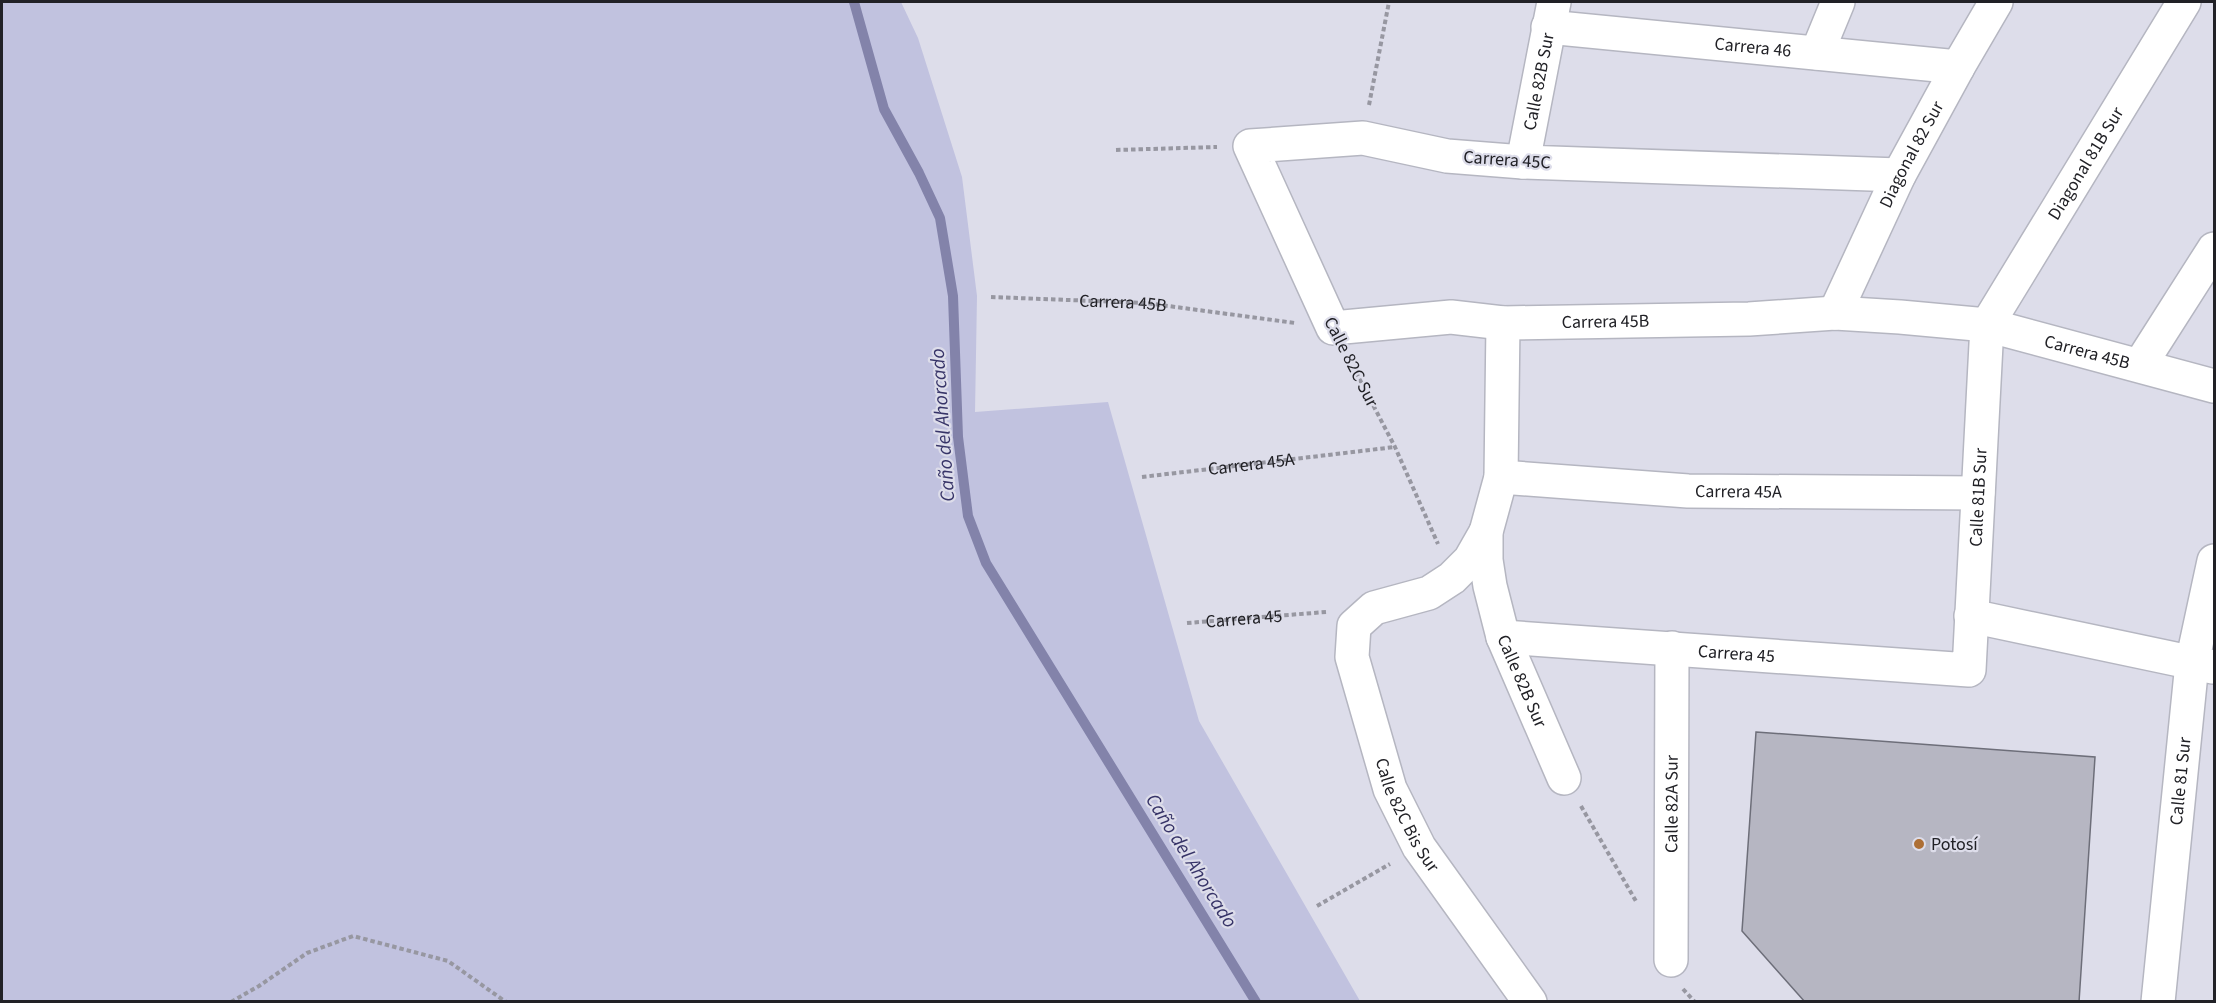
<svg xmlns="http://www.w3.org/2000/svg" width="2216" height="1003" viewBox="0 0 2216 1003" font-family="'Source Sans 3',sans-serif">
	<rect width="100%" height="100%" fill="#ddddea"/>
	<!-- green -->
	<path fill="#c1c2df" d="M2,2H901L918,38L962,177L977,296L975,412L1108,402L1199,721L1360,1001H2Z"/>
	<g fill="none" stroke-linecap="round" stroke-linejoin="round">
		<!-- stream -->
		<path stroke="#8383aa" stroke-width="10" d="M854,2L884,109L919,173L940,218L953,296L958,437L968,516L986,563L1256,1002"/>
	</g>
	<!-- building -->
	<path fill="#b6b6c2" stroke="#6d6e79" stroke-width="1.5" d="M1756,732L2095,757L2079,1002H1805L1742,931Z"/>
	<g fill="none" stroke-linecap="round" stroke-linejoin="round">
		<defs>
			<g id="minor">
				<path id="s4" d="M1548,27L1958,67"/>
				<path d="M1817,53L1838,2"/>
				<path id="s5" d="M1523,162L1554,2"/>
				<path id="s6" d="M1899,175L1523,162L1447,156L1363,138L1250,146L1333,328L1451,317L1503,323L1749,319L1835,313L1900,317L1987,325L2214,386"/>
				<path id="s7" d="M1835,313L1899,175L1958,67L1996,2"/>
				<path id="s8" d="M1503,323L1501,477L1486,532V560L1490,586L1503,637L1564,778"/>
				<path d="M2140,365L2214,249"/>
				<path id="s9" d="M1501,477L1688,491L1978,493"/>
				<path id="s10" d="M1486,532L1470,560L1452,578L1429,593L1374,608L1354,626L1352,657L1390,789L1419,847L1530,1002"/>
				<path d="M1971,616L2213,667"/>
				<path id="s11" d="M1503,637L1969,670L1987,325L2184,2"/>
				<path id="s12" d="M1671,960L1672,648"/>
				<path id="s13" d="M2158,1002L2192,663L2214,561"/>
			</g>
		</defs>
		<!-- minor casing -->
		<use href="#minor" stroke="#b5b6c1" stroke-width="36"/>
		<!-- path -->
		<g stroke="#9797a1" stroke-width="4" stroke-dasharray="4.5 3" stroke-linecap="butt">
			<path d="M1369,105L1389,2"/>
			<path d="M1116,150L1217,147"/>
			<path id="s1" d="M991,297L1146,303L1295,323"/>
			<path d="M1349,359L1395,447L1438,544"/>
			<path id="s2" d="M1142,477L1395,447"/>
			<path id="s3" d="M1187,623L1326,612"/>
			<path d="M1581,806L1637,903"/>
			<path d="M1317,906L1390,864"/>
			<path d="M1683,989L1695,1002"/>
			<path d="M231,1002L259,986L307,953L353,936L448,961L506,1002"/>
		</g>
		<!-- minor -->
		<use href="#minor" stroke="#fff" stroke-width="33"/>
	</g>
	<!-- markers -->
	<circle fill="#ad6f35" stroke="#ddddea" stroke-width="2" cx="1919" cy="844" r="6"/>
	<g text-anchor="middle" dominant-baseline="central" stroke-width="4.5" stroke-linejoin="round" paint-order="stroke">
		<!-- street labels -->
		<g font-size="18" fill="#212126" stroke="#ddddea">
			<text stroke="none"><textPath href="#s4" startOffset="206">Carrera 46</textPath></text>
			<text stroke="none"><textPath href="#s5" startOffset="82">Calle 82B Sur</textPath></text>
			<text stroke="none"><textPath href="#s7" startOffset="176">Diagonal 82 Sur</textPath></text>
			<text transform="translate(1507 160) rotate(4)">Carrera 45C</text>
			<text stroke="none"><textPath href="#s11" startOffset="1002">Diagonal 81B Sur</textPath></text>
			<text stroke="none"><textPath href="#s1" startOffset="132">Carrera 45B</textPath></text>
			<text stroke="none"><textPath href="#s6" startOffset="1125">Carrera 45B</textPath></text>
			<text stroke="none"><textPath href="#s6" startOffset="1611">Carrera 45B</textPath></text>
			<text transform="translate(1351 362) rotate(63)">Calle 82C Sur</text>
			<text stroke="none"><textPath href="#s2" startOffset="110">Carrera 45A</textPath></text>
			<text stroke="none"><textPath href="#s9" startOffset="238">Carrera 45A</textPath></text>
			<text stroke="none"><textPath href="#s11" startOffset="640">Calle 81B Sur</textPath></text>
			<text stroke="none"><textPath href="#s3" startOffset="57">Carrera 45</textPath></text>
			<text stroke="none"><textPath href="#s11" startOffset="234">Carrera 45</textPath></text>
			<text stroke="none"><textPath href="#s8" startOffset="366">Calle 82B Sur</textPath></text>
			<text stroke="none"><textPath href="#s13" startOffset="222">Calle 81 Sur</textPath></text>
			<text stroke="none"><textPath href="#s12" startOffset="156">Calle 82A Sur</textPath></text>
			<text stroke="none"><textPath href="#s10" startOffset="368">Calle 82C Bis Sur</textPath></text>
		</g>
		<!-- poi labels -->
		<g font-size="18" fill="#212126" stroke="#ddddea" text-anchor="start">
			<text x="1931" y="844">Potosí</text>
		</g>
		<!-- water labels -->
		<g font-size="20" font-style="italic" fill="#373468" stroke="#ddddea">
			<text transform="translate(943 425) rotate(-94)">Caño del Ahorcado</text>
			<text transform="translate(1191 861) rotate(58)">Caño del Ahorcado</text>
		</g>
	</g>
	<!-- border -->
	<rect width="2216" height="1003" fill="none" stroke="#212126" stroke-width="6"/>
</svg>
